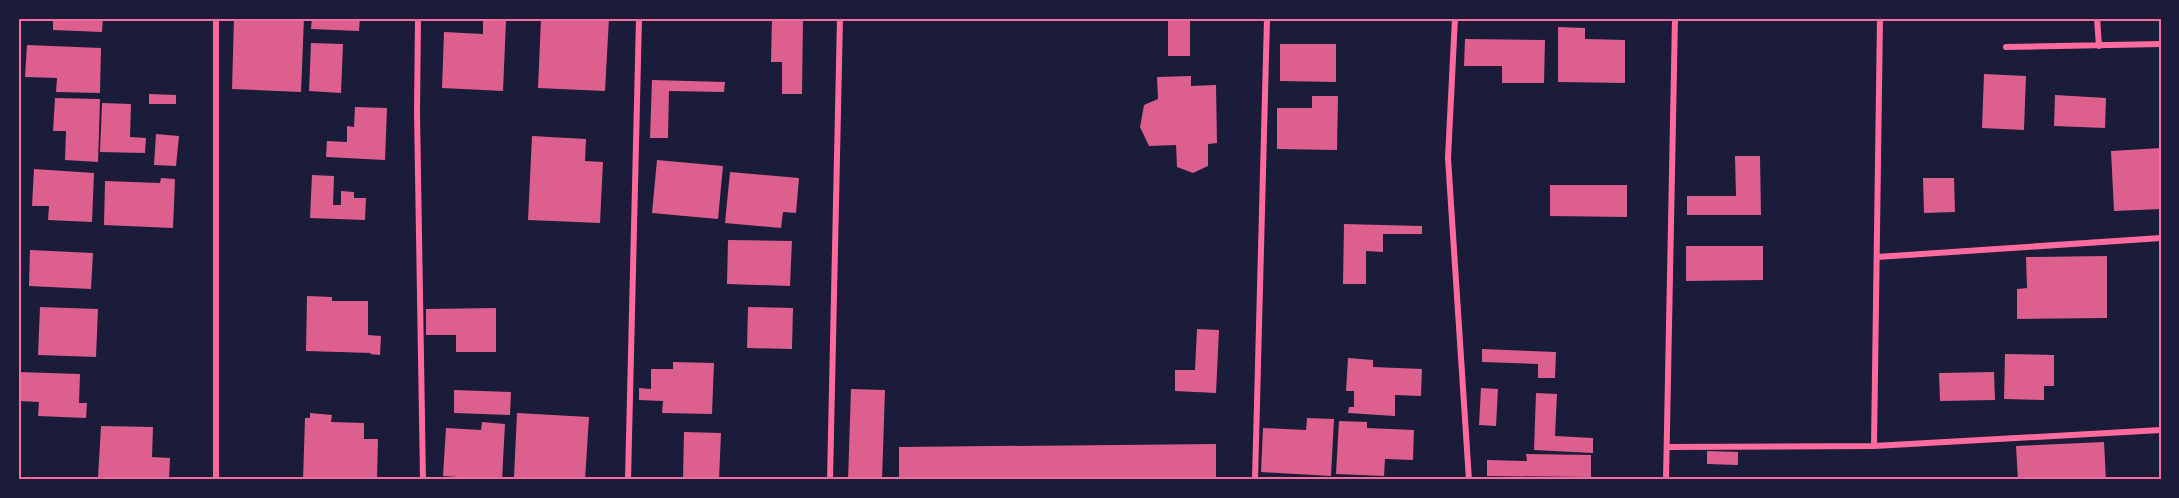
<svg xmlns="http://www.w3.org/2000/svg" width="2179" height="498" viewBox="0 0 2179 498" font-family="'Nunito Sans',sans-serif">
	<rect width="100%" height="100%" fill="#1b1b3a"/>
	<!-- building -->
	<path fill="#dd5f8e" d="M53,18H103L102,32L53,30Z
		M234,18H304L301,92L232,89Z
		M312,18H360L359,31L311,29Z
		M541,18H609L605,91L538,88Z
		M772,18H803L802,94H782V62H771Z
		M1168,18H1190V56H1168Z
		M483,20L506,21L503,91L442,88L444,32L483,34Z
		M1558,27L1585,28V39L1625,40V83L1558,82Z
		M1465,39L1545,40L1544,83H1502V66H1464Z
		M311,43L343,44L341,93L309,91Z
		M1280,44H1336V82L1280,81Z
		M27,45L101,48L100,93L56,92L57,78L25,77Z
		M1984,74L2026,76L2024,130L1982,128Z
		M1191,76V86L1216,85L1217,143L1208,144V166L1193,173L1177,167L1176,145L1149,146L1140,127L1144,105L1158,99L1157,77Z
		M652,80L725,82L724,92L669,91L668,138H650Z
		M149,94L176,95V104H149Z
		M2055,95L2106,98L2105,128L2054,126Z
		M1312,96H1338L1337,150L1277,149V108H1312Z
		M55,98L100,99L98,162L65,160L66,131H53Z
		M102,103L131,104L130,137L146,138L145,153L100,152Z
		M355,107L387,108L385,160L326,157L327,141L347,142V126L354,127Z
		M156,134L179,136L176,166L154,165Z
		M532,136L586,139L585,161L603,162L600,223L528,220Z
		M2161,148V209L2114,211L2111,151Z
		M1735,156H1760L1761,215H1687V196H1736Z
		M657,160L723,166L718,219L652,213Z
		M34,169L94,173L92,222L48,220L49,206H32Z
		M730,172L799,178L796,213L783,212L781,228L725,223Z
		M312,175L334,176L333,205H341V191L354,192V198H366L365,220L310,218Z
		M161,178L175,179L173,228L104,225L105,181L160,183Z
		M1923,178H1954L1955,212L1924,213Z
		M1550,185H1627V217L1550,216Z
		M1344,224L1422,226V234H1383V252L1366,251V284H1343Z
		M728,240L792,241L790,286L727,284Z
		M1686,246H1763V280L1686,281Z
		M30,250L93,253L91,289L29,286Z
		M2107,256V318L2017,319V289L2027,288L2026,257Z
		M307,296L332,297V301H368V335L381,336L380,355L370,354L371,353L306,351Z
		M40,307L98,309L96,357L38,355Z
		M748,307L793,308L792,349L747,348Z
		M496,308V352H456V335H426V309Z
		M1197,329L1219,330L1216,393L1175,391V370H1195Z
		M1482,349L1556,352L1555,378H1538V364L1482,362Z
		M2005,354L2054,355V386H2044V400L2004,399Z
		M1348,358L1373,360V367L1422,369L1421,396L1395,395V416L1348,413L1349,407H1354V391H1346Z
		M673,362L714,363L712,414L662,413L663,401L639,400V388L651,389V369H673Z
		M18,372L80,374L79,403H87L86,418L38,416L39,402L18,401Z
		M1994,372L1995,400L1940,401L1939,373Z
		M1481,388L1498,389L1496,426L1479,425Z
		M851,389L885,390L882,480H848Z
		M454,390L511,392L510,415L454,413Z
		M1536,393L1557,394L1555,436L1593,438V453L1534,450Z
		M310,413L332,415L331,422L364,423V439H378L377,480H303L305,418H310Z
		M517,413L589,417L585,480L514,477Z
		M1307,418L1334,419L1331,476L1261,472L1263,428L1306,430Z
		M1339,421L1367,422V428L1414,430L1413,460L1385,459L1384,476L1336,474Z
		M482,422L505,424L502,480L443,476L446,428L481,430Z
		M101,426L153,427L152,457L170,458L169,480L98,478Z
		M684,432L721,433L719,480L683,479Z
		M2104,442L2106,480H2018L2016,446Z
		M1216,444V479L899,480V447Z
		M1707,451L1738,452V465L1707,464Z
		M1526,454L1591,455V477L1487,476V460L1527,461Z"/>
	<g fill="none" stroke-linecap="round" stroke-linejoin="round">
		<!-- minor -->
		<path stroke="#ff6b9d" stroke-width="6" d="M418,18L417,112L423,480
			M1455,18L1448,158L1469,480
			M2097,18L2099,46
			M2006,47L2161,44
			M1877,257L2161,238
			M1874,446L1880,18
			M1667,447L1874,446L2161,430
			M216,480V18
			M628,480L639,18
			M830,480L840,18
			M1255,480L1267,18
			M1666,480L1675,18"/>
	</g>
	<!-- border -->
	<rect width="2179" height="498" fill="none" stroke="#1b1b3a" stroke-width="39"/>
	<rect x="20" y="20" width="2140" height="458" fill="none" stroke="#ff6b9d" stroke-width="2"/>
</svg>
